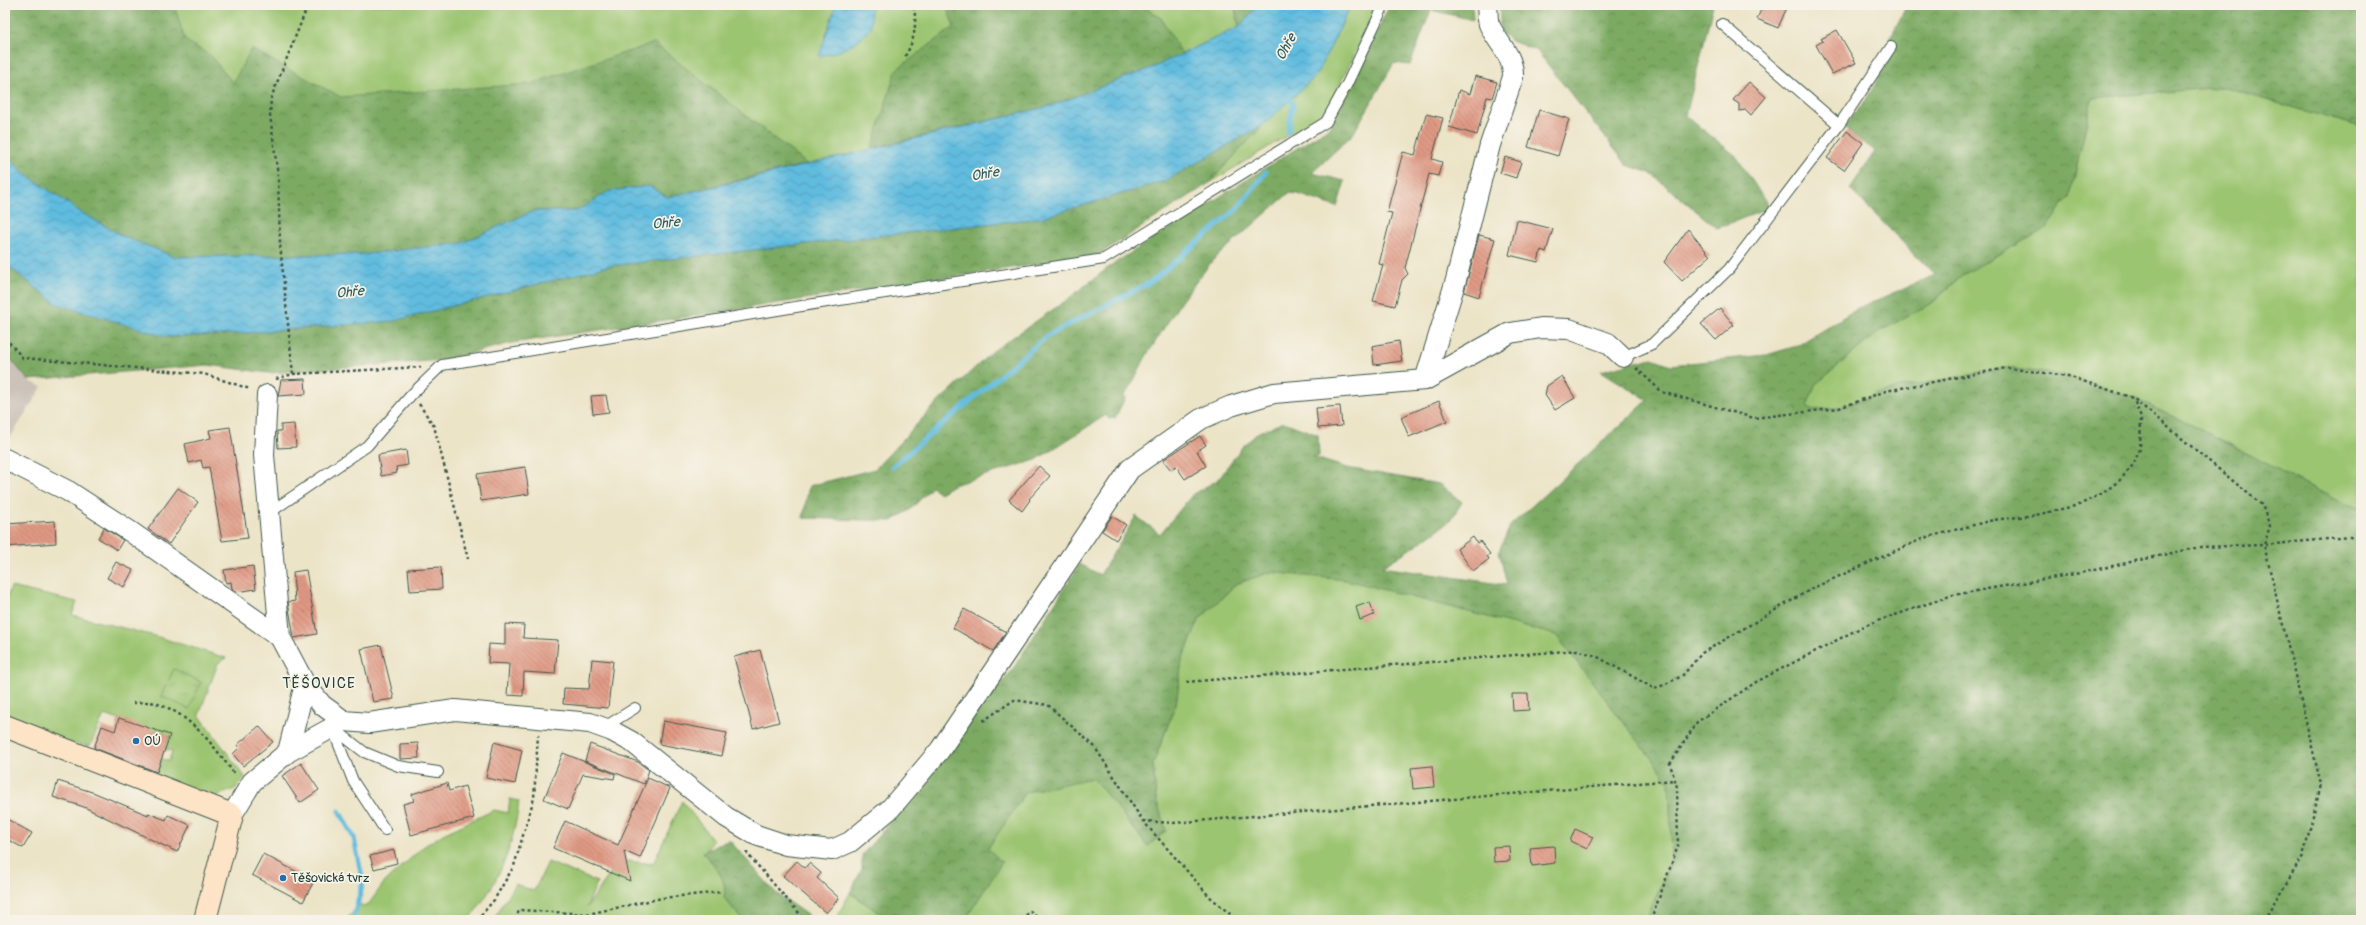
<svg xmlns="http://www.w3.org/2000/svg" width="2366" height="925" viewBox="0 0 2366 925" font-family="Pangolin,sans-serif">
	<defs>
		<pattern id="forest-crowns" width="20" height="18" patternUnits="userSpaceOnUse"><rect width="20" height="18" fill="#7daa63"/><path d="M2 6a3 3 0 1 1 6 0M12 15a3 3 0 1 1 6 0" fill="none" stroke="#668c52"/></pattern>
		<pattern id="park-tufts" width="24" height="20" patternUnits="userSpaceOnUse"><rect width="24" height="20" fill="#9cc571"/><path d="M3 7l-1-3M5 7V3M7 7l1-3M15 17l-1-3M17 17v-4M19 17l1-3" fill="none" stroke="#7fa15e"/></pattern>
		<pattern id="water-waves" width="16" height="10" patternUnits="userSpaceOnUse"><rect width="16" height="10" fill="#61bcdf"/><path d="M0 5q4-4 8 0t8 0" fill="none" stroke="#4f9ab6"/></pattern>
		<pattern id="building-back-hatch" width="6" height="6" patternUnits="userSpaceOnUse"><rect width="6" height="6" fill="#e09984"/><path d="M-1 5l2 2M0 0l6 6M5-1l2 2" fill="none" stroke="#b57e6d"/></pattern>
	</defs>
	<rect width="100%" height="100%" fill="#f7f3e8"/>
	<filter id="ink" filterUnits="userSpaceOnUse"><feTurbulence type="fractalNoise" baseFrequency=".025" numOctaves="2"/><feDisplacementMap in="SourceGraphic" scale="8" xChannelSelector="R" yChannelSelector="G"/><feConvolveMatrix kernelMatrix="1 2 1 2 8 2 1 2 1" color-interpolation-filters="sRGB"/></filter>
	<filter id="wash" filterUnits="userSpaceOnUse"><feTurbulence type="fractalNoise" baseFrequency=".012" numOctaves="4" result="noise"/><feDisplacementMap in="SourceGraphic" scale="16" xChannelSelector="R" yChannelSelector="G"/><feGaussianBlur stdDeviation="0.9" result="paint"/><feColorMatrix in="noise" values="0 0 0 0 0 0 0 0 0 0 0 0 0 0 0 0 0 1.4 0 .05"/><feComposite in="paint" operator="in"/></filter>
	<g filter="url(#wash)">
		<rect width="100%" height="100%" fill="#ece4c7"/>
		<!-- industrial -->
		<path fill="#ccc2b9" d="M5,353L28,380L42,387L5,446Z"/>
		<!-- green -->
		<path fill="#9cc571" stroke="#5e8152" d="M5,5H1258L1239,27L1154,67L1050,106L744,180L5,154Z
			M1351,5H1379L1326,112L1208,184L1263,125L1317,75Z
			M2222,87L2361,127V509L2336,500L2212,435L2133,398L2068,376L2006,368L1886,391L1839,408L1813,410L1807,406L1815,385L1878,332L1932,303L1964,274L2025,240C2053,232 2051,214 2070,197L2092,98Z
			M1270,572L1347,580L1556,635L1669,781L1672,858L1646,920H965L1002,862L988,848L1026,792L1093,777L1147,846L1166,831L1156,799L1153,764L1176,704L1182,660L1200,619L1236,584Z
			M11,587L77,602L72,615L155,636L226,658L218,663L199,715L245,777L235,789L214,797L165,783L157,773L162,759L169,761L172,751L165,749L170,736L104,715L90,746L64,742L5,714V602Z
			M510,799L519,801C514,847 498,885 468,920H345L361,904L363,906L368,905L384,883L423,847L443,834L494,810L508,813Z
			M682,801L714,841L703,853C714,866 728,879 724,898L743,920H493L515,884L534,891L548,862L597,882L587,907L616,865L628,861L653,864Z
			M850,893L890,920H835Z"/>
		<!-- forest -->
		<path fill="url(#forest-crowns)" stroke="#4e744c" d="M5,5H174L185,40L211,56L233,83L251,49L341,97L530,84L654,43L807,164L667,197L650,186L609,191L577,211H533L462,243L367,254L176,257L127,238L82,213L24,173L5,154Z
			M946,5H1141L1161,18L1182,54L1154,67L1050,106L872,148L896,70L954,27Z
			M1234,5H1258L1239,27Z
			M1390,5H1472L1473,20L1431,10L1410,65L1394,63L1353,134L1312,173L1345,181L1337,207L1298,194L1289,193L1213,260L1182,300L1145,358L1130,388L1124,395L1125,398L1115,418L1109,419L1106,415L1036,460L953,485L940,493L932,487L911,509L892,521L803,518L809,486L875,469L935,405L993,351L1064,302L1113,264L1329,128Z
			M1500,5H1713L1686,116L1736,156L1770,208L1717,228L1650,173L1627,165L1537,51L1512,41L1500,32Z
			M1907,5H2361V127L2222,87L2092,98L2070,197C2051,214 2053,232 2025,240L1964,274L1932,303L1878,332L1815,385L1807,406L1813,410L1839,408L1886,391L2006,368L2068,376L2133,398L2212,435L2336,500L2361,509V920H1646L1672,858L1669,781L1556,635L1347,580L1270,572L1236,584L1199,619L1182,660L1176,704L1153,764L1156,799L1166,831L1148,846L1093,778L1026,792L988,848L1002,862L965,920H890L850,893L862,869V855L886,827L910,790L1011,672L1080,564L1100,575L1136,516L1160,534L1193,494L1219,479L1242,447L1259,432L1284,422L1318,435L1319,456L1312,457L1347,468L1439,484L1462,502L1451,520L1424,540L1382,567L1507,585L1499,551L1510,526L1648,400L1601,371L1652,358L1671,365L1766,355L1797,346L1858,308L1935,275L1850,189L1875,151L1843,127L1864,103L1897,47L1889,40Z
			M1263,125L1208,184L1098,255L512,343L443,360L269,373L208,365L28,380L5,352V261L13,270L57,304L167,337L221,335L394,321L609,266L1040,218L1165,181Z
			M729,840L776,893L814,920H743L724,898C729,879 714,866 703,852Z"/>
		<!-- park -->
		<path fill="url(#park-tufts)" stroke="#5e8152" d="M174,669L201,682L189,709L161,696Z"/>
		<!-- water -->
		<path fill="url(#water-waves)" stroke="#407c8a" d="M836,5H871V28C853,46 844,52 819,56Z
			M1258,5H1351L1317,75L1263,125L1165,181L1040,218L609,266L394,321L221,335L167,337L57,304L13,270L5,261V154L24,173L82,213L127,238L176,257L367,254L462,243L533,211H577L609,191L650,186L667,197L744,180L1050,106L1154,67L1239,27Z"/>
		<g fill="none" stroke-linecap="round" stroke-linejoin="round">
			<!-- stream -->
			<path stroke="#61bcdf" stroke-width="5" d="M1287,95L1293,104L1288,132
				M892,467L1047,336L1151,282L1237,209L1266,172
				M339,811L354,838L363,883L353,920"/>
		</g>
		<g id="blocks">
			<!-- building -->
			<path fill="url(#building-back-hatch)" d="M1763,5H1788L1778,28L1757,19Z
				M1837,30L1856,63L1832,74L1816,45L1823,41L1821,39Z
				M1475,76L1497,82L1492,98L1487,97L1477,135L1449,127L1459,90L1470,94Z
				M1749,82L1766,97L1751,115L1746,110L1739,111V104L1733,100Z
				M1539,110L1569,119L1558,156L1528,147Z
				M1426,114L1443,118L1432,159L1442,162L1438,176L1429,174L1405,268L1408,274L1402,280L1395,306L1373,301L1383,265L1379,264L1392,213L1387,212L1403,152L1415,155Z
				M1847,131L1863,143L1844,170L1827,158Z
				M1505,157L1521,162L1516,178L1500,173Z
				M1517,220L1553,229L1546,252L1541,250L1538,262L1509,255Z
				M1688,229L1710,256L1682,281L1664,262Z
				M1479,235L1495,239L1479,297L1464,292Z
				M1720,308L1734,325L1716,340L1701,324Z
				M1399,341L1402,361L1374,365L1372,346Z
				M1562,376L1575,398L1555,410L1545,395L1547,386Z
				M305,379L306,394L278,396L281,380Z
				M606,395L609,412L593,414L591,396Z
				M1439,401L1447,421L1409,437L1401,417Z
				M1340,406L1342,426L1318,428L1316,408Z
				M294,424L296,447L278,448L277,431H281V425Z
				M230,427L248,538L222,541L209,467L203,468L201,460L189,463L185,444L211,438L209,430Z
				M1200,436L1206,445L1197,451L1206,466L1185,479L1176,466L1171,470L1163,460Z
				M406,450L408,465L396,467L397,473L381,476L378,455Z
				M1039,466L1050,476L1029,499L1030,500L1022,511L1009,500Z
				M525,467L529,494L481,501L477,474Z
				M178,488L198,502L169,544L148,529Z
				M1112,516L1126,525L1116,540L1102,531Z
				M55,521L56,543L5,547V524Z
				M104,528L123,540L117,550L98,538Z
				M1473,537L1477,543L1480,541L1490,554L1487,556L1489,559L1473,571L1457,549Z
				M116,562L133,570L124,587L107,578Z
				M253,566L256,589L236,592L232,589L231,582L226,583L224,570Z
				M441,567L442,589L410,591L408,569Z
				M306,570L317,634L294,638L288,602L295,601L293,572Z
				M1370,602L1374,615L1360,620L1356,607Z
				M964,609L1006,632L993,651L953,628Z
				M505,624L524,625L523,638L558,640L555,674L524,672L523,696L507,695L509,664L488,663L489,644L505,645Z
				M381,645L394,699L373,702L361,649Z
				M760,650L779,722L753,729L734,657Z
				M592,659L613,661L608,708L563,704L564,688L589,689Z
				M1512,694H1528L1529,710L1513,711Z
				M119,718L170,735L157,772L94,748L102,726L115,731Z
				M663,721L727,733L722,756L659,744Z
				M259,726L273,742L243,766L233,754L239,748L237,745Z
				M494,742L522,750L515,784L486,778Z
				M418,743L419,758L400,759V744Z
				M590,744L638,762L649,770L644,784L585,761Z
				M563,753L615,774L614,779L583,774L568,809L544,799Z
				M301,763L319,790L300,803L282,776Z
				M1432,766L1434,787L1413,789L1411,768Z
				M648,778L670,788L640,858L624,851L630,881L553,848L565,821L618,845Z
				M58,781L95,793L148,815V813L166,820L168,815L190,825L177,852L84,807L53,797Z
				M447,783L449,791L465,786L474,818L411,835L403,804L414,801L412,794Z
				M5,818L32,833L23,848L5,838Z
				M1575,829L1593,837L1587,849L1570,841Z
				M1509,846L1510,861L1494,862L1493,847Z
				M1554,846L1555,863L1532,866L1530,848Z
				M394,850L397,863L374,869L370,856Z
				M263,854L314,881L303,902L252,875Z
				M797,861L805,868L809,863L821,873L817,878L839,898L826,913L783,876Z"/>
		</g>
	</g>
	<g filter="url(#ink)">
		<use href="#blocks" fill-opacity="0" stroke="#3e564a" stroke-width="1"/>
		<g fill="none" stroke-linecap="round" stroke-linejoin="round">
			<defs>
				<path id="lane" d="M1722,24L1839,125
					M1623,357L1652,344L1729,269L1839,125L1891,47
					M269,513L367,446L412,394L442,365L814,304L1104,259L1326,122L1347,84L1384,5
					M332,727L364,752L398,766L438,772
					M332,727L353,781L385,830
					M603,728L635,708"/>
				<path id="street" d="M1425,380L1456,280L1490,145L1513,77C1514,55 1497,43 1489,24C1487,19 1488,11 1487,5
					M267,395L264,455L280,637L305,684L322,705L344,721
					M5,459L68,491L131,532L280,637
					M288,752L305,684
					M232,815L252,782L288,752L344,721L369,723L455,710L590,723L612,731L632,742L726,817L756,835L786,845L832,850L850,842L890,809L940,750L1130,469L1201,419L1231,406L1274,393L1425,380L1510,333L1541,328L1569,329L1608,343L1623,357"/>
				<path id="secondary" d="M5,726L232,815L205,920"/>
			</defs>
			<!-- lane casing -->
			<use href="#lane" stroke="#3e564a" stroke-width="12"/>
			<!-- street casing -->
			<use href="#street" stroke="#3e564a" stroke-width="22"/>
			<!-- secondary casing -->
			<use href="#secondary" stroke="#3e564a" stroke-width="24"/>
			<!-- path -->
			<path stroke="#3e564a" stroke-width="2.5" stroke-dasharray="3 3" stroke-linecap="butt" d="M905,56C914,43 918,21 913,5
				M5,338L23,358L204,374L250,389
				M1636,368L1662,392L1754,418L1839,408L1886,391L2006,368L2068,376L2133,398L2262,505L2270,526L2264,545L2200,547L2080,573L1953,595L1866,625L1756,682L1697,722L1670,764L1677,787L1678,846L1651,920
				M293,374L421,367
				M276,379L293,374L280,244L278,176L270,115L271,98L308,5
				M419,404L434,426L468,559
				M1186,682L1577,650L1596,656L1655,689L1682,676L1702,653L1813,588L1924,538L1993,520L2036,515L2079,505L2103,493L2120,480L2133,465L2140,449L2141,417L2134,400
				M133,703C140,703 149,701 155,703C190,713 215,747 235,775
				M983,721L1014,700L1048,705L1094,746L1143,821L1209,896L1237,920
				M1143,821L1173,823L1674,780
				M746,852L805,920
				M477,920L494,900L514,866L534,798L538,735
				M516,920L519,910L588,914L662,898L721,892
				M1022,920L1030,911L1040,920
				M2264,920L2303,856L2321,785L2264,545L2350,537L2361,540"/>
			<!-- lane -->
			<use href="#lane" stroke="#fff" stroke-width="10"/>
			<!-- street -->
			<use href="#street" stroke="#fff" stroke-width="20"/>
			<!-- secondary -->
			<use href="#secondary" stroke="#fee4c6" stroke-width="22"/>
		</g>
	</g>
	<!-- markers -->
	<g fill="#1f6fb2" stroke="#f7f3e8" stroke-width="1.5">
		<circle cx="136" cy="741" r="4"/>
		<circle cx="283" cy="878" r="4"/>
	</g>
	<g text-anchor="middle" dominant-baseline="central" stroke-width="3.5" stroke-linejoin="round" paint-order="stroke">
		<!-- poi labels -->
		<g font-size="13" fill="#1f3d34" stroke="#f7f3e8" text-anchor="start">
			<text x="144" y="741">OÚ</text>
			<text x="291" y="878">Těšovická tvrz</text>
		</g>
		<!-- water labels -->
		<g font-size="14" font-style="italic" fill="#305d5f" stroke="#f7f3e8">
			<text transform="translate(1286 47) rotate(-61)">Ohře</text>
			<text transform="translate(985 174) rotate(-10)">Ohře</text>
			<text transform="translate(666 223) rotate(-5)">Ohře</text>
			<text transform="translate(350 292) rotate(-5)">Ohře</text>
		</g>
		<!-- quarter labels -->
		<g font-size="15" letter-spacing="1" fill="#1f3d34" stroke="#f7f3e8">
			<text x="319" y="683">TĚŠOVICE</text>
		</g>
	</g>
	<!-- margin -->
	<rect width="2366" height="925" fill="none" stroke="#f7f3e8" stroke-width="20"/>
</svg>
